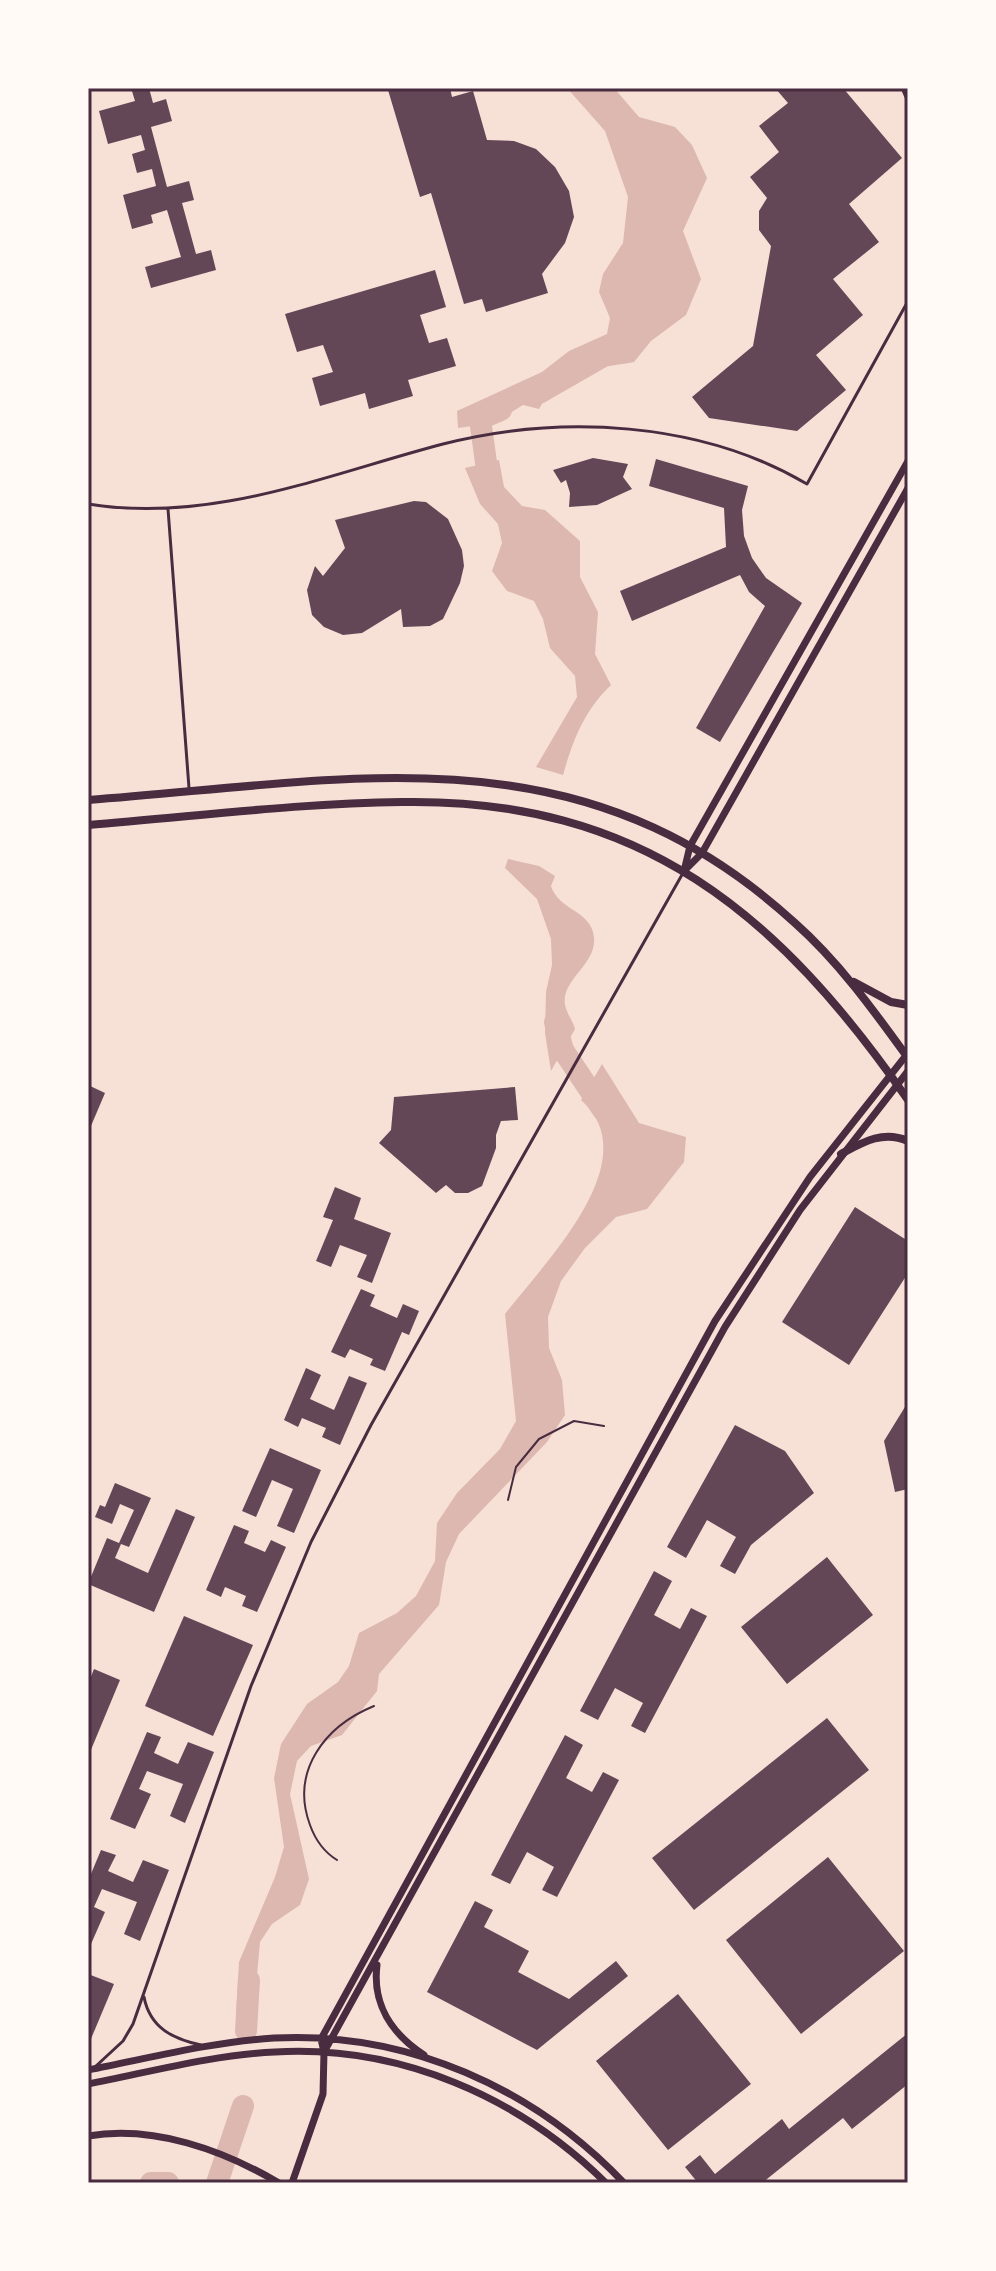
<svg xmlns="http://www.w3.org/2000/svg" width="996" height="2271" viewBox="0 0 996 2271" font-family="'Varela Round',sans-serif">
	<rect width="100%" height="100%" fill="#f7e1d7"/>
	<!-- water -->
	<path fill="#dcb8b0" d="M567,88H614L639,117L675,127L692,145L707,178L683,231L701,279L686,315L651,341L634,362C591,370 562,367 539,409L523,405L494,423L458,428L457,411L542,372L569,351L607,334L610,318L599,292L603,274L623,243L628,197L605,131Z
		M499,460L504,487L522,506L545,510L580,541V577L598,612L595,654L611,685C584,711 573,740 563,775L536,767L577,697L575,676L550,648L543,619L534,601L507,591L492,571L502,543L498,524L480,504L465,468Z
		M508,859L539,866L555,876L551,886C559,911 591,910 594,937C597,965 561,979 565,1005C567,1014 573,1021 575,1029L551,1071L545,1033L546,992L552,965L551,939L537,899L505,868Z
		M602,1064L639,1123L686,1137L684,1162L647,1209L616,1217L585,1248L561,1281L548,1317L549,1348L562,1380L565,1415L547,1442L459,1534L446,1562L439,1605L379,1674L377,1691L342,1735L311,1746L297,1761L290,1794L309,1879L300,1905L272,1924L260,1942L254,2008L236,2014L239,1962L275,1877L284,1847L274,1778L281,1744L307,1704L338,1682L349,1666L359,1633L397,1613L416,1596L435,1561L437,1523L457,1493L500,1449L516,1421L505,1314C544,1263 649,1160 581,1100Z"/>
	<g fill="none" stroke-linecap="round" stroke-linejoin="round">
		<!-- river -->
		<path stroke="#dcb8b0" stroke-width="22" d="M539,393L600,358
			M494,492L488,477L480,419L501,410
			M555,1022L563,1050L603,1110
			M246,2031L249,1980
			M151,2183H168
			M217,2183L243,2106"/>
	</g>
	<!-- building -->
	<path fill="#644757" d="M131,88H149L153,103L166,99L172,121L151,127L167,187L189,181L194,200L182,203L196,254L211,250L216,270L151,288L145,267L181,257L167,210L151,215L153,223L132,229L123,195L156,186L152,169L137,173L132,154L145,150L141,135L108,144L99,111L135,101Z
		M395,88H450L452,97L473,91L487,140L514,141L536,149L555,167L569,191L574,217L565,243L542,274L548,293L486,312L482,299L464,304L431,193L420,197L388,90Z
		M775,88H843L902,158L849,204L879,242L833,279L863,315L816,355L846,390L797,431L709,418L692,397L753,346L771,246L759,230V211L767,198L750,177L779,152L759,126L788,103Z
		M435,270L446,307L420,315L429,343L447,338L456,366L408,380L413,396L369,409L365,393L320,406L312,378L333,372L323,345L297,352L285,314Z
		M593,458L628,464L623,477L632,489L597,505L569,507L570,493L566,480L561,483L553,470Z
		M656,459L748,486L742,510L744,536L752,558L766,578L802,603L720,742L696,728L765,606L749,592L740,575L632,621L620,591L726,547L724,508L649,486Z
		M414,501L426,502L448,519L462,550L464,566L460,583L443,619L430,626L403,627L401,609L362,633L343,635L324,627L312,615L307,590L315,566L323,576L345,548L335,520Z
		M88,1085L105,1093L88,1133Z
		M515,1087L518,1120L501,1121L496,1135V1148L482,1186L468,1193H455L446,1185L436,1193L379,1143L391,1130L394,1097Z
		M335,1187L361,1198L354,1219L391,1233L372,1283L357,1277L367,1255L340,1245L331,1267L316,1261L333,1220L323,1217Z
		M855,1207L908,1241V1273L849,1365L782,1322Z
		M361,1289L375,1295L370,1306L397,1318L403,1304L419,1311L409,1335L402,1332L385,1371L370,1365L373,1359L350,1349L345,1358L331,1352Z
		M306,1368L321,1375L310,1399L334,1410L349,1376L367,1383L340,1445L322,1437L326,1428L302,1418L298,1427L284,1420Z
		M908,1402V1489L895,1492L884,1441Z
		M735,1425L785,1451L814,1493L751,1545L735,1574L720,1566L736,1537L707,1520L686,1558L667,1547Z
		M270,1448L321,1470L294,1533L277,1526L293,1489L272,1480L256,1517L242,1511Z
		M115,1483L151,1498L129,1547L121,1544L115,1558L148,1573L176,1509L195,1517L154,1612L88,1584L107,1538L119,1543L134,1510L120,1504L112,1524L95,1517L100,1505L105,1507Z
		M234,1525L249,1531L244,1543L265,1552L271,1540L286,1547L257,1612L242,1606L246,1596L225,1587L221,1597L206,1590Z
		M827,1557L873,1615L787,1684L741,1627Z
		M654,1571L672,1581L654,1615L680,1629L691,1608L707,1616L645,1733L631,1726L643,1703L615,1688L598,1720L580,1711Z
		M184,1616L253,1645L213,1736L145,1706Z
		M94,1669L120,1680L88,1757V1684Z
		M827,1718L869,1770L694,1910L652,1858Z
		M147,1732L161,1737L154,1753L178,1764L188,1742L214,1752L185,1823L170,1816L183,1784L147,1771L139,1789L151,1794L135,1829L110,1819Z
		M565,1735L583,1745L566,1778L592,1792L603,1772L619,1780L557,1897L542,1890L554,1867L527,1852L510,1884L491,1875Z
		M101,1850L116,1855L108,1871L133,1882L143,1860L169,1870L140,1941L124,1934L137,1902L102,1889L94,1907L105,1912L88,1951V1881Z
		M828,1857L904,1951L801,2034L726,1940Z
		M475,1901L493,1910L484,1927L529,1951L518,1972L569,1999L616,1961L628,1976L537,2050L427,1992Z
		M88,1974L114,1984L88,2046Z
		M678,1994L751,2084L668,2150L596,2061Z
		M908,2033V2084L852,2129L843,2118L762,2183H698L685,2167L700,2155L715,2174L782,2119L789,2129Z"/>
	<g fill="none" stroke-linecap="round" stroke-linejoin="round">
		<!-- path -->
		<path stroke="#4a2c40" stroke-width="2" d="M508,1500L516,1467L539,1439L574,1421L604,1426
			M337,1860C324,1852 315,1839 310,1825C290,1771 325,1726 374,1706"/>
		<!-- service -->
		<path stroke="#4a2c40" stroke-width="3" d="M902,88L908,102
			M88,504C212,524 325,475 443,444C561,414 700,421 807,484L908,301
			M168,509L189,788
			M144,1997C150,2028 173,2039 201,2045
			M96,2066L123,2041L133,2024L251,1686L311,1542L371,1425L683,873"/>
		<!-- tertiary -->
		<path stroke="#4a2c40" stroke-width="7" d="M685,870L702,853L908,488
			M684,871L690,846L908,461
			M88,2136C154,2125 223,2150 279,2183
			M292,2183L323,2094L324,2052"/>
		<!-- secondary -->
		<path stroke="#4a2c40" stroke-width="7" d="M377,1965C372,2004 392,2034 424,2055
			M324,2052L321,2039L715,1321L810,1177L908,1053
			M324,2052L725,1327L800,1210L908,1071
			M88,2070C150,2058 211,2042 274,2038C407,2031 534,2088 624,2183
			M88,2084C150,2072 212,2055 275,2052C399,2045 518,2096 606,2183"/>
		<!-- primary -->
		<path stroke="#4a2c40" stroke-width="8" d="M88,800C351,781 579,725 795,923C839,962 874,1011 908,1058
			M88,825C192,817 298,803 402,802C641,798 778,913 908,1100
			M854,982L891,1002L908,1005
			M841,1154C863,1142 883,1130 908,1141"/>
	</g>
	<!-- border -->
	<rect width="996" height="2271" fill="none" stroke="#fffaf5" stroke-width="180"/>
	<rect x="90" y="90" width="816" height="2091" fill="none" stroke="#4a2c40" stroke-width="3"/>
</svg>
